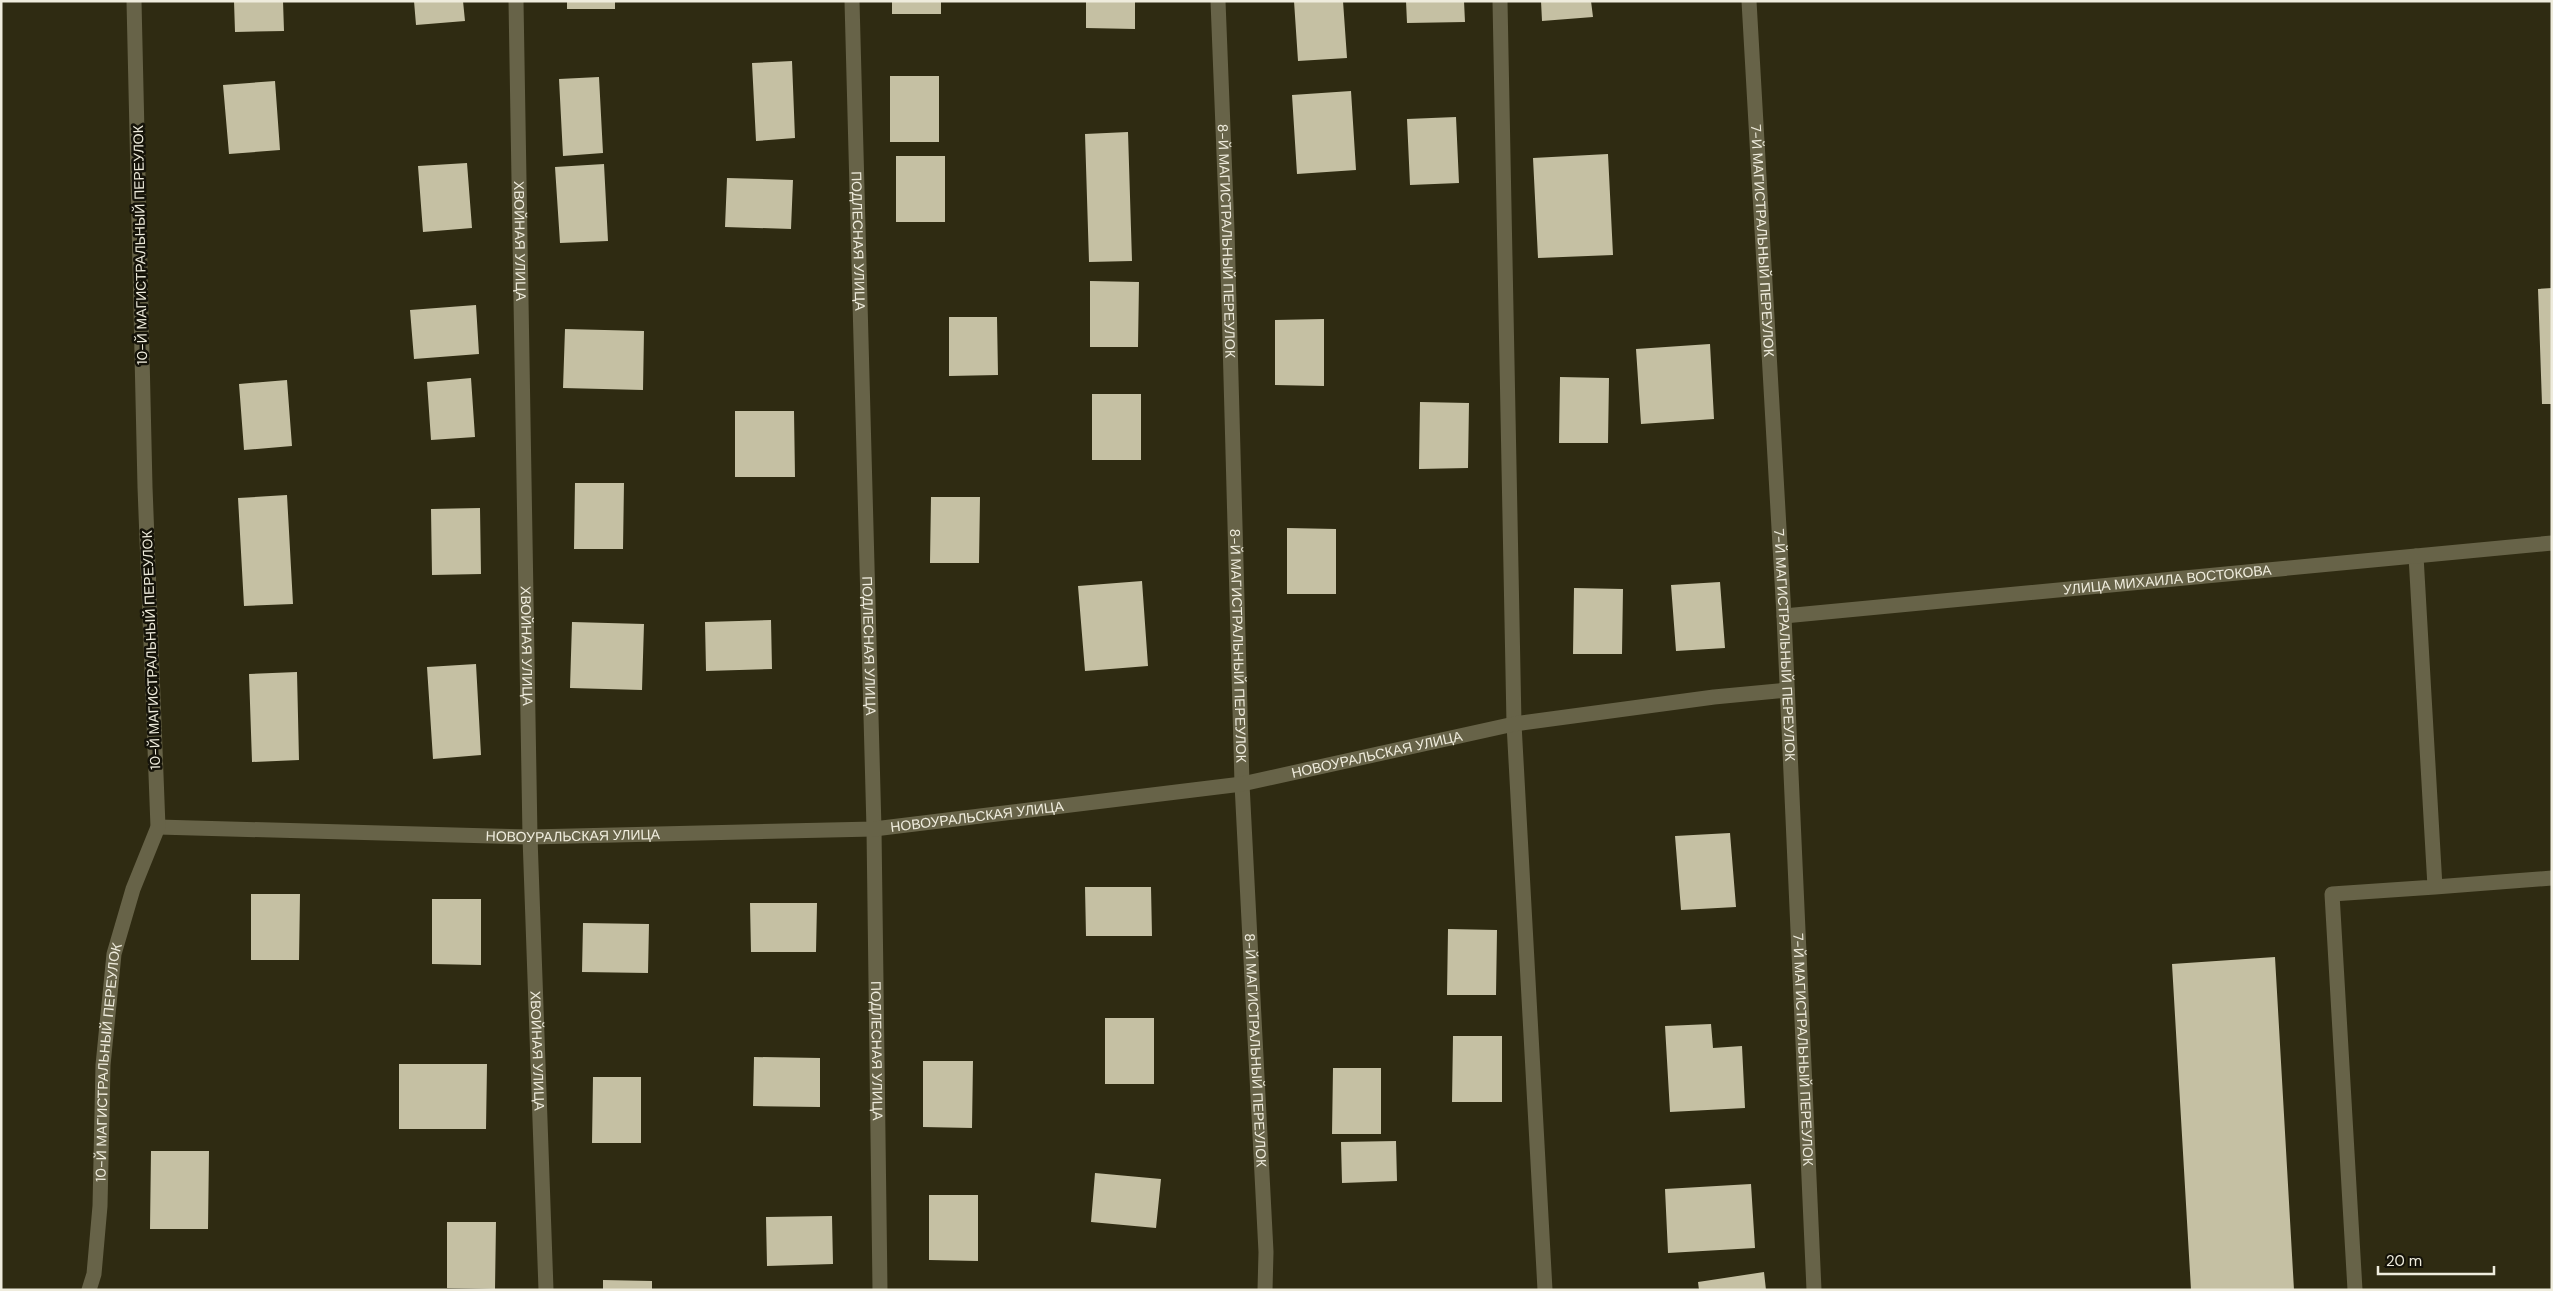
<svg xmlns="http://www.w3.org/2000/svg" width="2553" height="1291" viewBox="0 0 2553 1291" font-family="'DM Sans',sans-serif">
	<rect width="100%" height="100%" fill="#2f2b12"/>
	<!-- building -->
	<path fill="#c5c0a3" d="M234,1H283L284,31L235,32Z
		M414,1H463L465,21L416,25Z
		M567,1H615V9H567Z
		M892,1H941V14H892Z
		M1086,1H1135V29L1086,28Z
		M1294,1H1343L1347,58L1298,61Z
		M1406,1H1464L1465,22L1407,23Z
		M1541,1H1591L1593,17L1542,21Z
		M792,61L795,138L756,141L752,63Z
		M890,76H939V142H890Z
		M599,77L603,153L563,156L559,79Z
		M275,81L280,150L229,154L223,85Z
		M1351,91L1356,170L1297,174L1292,95Z
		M1456,117L1459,183L1410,185L1407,119Z
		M1128,132L1132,261L1089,262L1085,134Z
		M1608,154L1613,255L1538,258L1533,158Z
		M896,156H945V222H896Z
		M467,163L472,228L423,232L418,166Z
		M604,164L608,241L560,243L555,167Z
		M727,178L793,180L791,229L725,227Z
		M1090,281L1139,282L1138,347H1090Z
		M2552,288V404H2542L2538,289Z
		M476,305L479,354L414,359L410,310Z
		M949,317H997L998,375L949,376Z
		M1324,319V386L1275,385V320Z
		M565,329L644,331L643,390L563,388Z
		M1710,344L1714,419L1641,424L1636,349Z
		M1560,377L1609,378L1608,443H1559Z
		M471,378L475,437L431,440L427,382Z
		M287,380L292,446L244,450L239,384Z
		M1092,394H1141V460H1092Z
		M1420,402L1469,403L1468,468L1419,469Z
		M735,411H794L795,477H735Z
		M575,483H624L623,549H574Z
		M287,495L293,604L244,606L238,498Z
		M931,497H980L979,563H930Z
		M480,508L481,574L432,575L431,509Z
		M1287,528L1336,529V594H1287Z
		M1142,581L1148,666L1085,671L1078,586Z
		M1720,582L1725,648L1676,651L1671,585Z
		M1574,588L1623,589L1622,654H1573Z
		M771,620L772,669L706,671L705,622Z
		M572,622L644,624L642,690L570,688Z
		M476,664L481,755L433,759L427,667Z
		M297,672L299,760L252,762L249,674Z
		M1730,833L1736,907L1681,910L1675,836Z
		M1085,887H1151L1152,936H1086Z
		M251,894H300L299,960H251Z
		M432,899H481V965L432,964Z
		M750,903H817L816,952H751Z
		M583,923L649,924L648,973L582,972Z
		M1448,929L1497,930L1496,995H1447Z
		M2275,957L2294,1290H2191L2172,964Z
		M1105,1018H1154V1084H1105Z
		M1711,1024L1713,1048L1742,1046L1745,1108L1670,1112L1665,1026Z
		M1453,1036H1502V1102H1452Z
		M754,1057L820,1058V1107L753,1106Z
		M923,1061H973L972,1128L923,1127Z
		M399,1064H487L486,1129H399Z
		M1333,1068H1381V1134H1332Z
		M593,1077H641V1143H592Z
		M1396,1141L1397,1181L1342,1183L1341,1142Z
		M151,1151H209L208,1229H150Z
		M1095,1173L1161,1179L1156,1228L1091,1222Z
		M1751,1184L1755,1248L1668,1253L1665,1189Z
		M929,1195H978V1261L929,1260Z
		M832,1216L833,1264L767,1266L766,1217Z
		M447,1222H496L495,1289L447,1288Z
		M1764,1272L1766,1290H1699L1698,1282Z
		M603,1280L652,1281V1290H603Z"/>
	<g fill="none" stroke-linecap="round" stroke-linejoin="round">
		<!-- lane -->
		<path stroke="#676348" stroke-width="15" d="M2416,556L2435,887L2552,878
			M2355,1290L2332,894L2435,887"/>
		<!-- street -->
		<g stroke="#676348" stroke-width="15">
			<path id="s1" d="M516,1L530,837L546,1290"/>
			<path id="s2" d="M852,1L874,829L880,1290"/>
			<path id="s3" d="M1218,1L1227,230L1242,784L1266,1252L1265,1290"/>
			<path d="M1500,1L1514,724L1545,1290"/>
			<path id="s4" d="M1749,1L1784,616L1814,1290"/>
			<path id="s5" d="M1784,616L2552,543"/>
			<path id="s6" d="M158,827L530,837L874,829L1242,784L1514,724L1714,697L1787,690"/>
			<path id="s7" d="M89,1290L94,1274L100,1206L103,1065L114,954L133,889L158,827L145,487L134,1"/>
		</g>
	</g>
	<g text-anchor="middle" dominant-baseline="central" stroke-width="5" stroke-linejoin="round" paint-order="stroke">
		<!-- street labels -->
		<g font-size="14" fill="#efecdd" stroke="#151309">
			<text stroke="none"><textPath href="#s1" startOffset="240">ХВОЙНАЯ УЛИЦА</textPath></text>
			<text stroke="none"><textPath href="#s2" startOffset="240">ПОДЛЕСНАЯ УЛИЦА</textPath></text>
			<text stroke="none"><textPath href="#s3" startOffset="240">8-Й МАГИСТРАЛЬНЫЙ ПЕРЕУЛОК</textPath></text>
			<text stroke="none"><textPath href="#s4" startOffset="240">7-Й МАГИСТРАЛЬНЫЙ ПЕРЕУЛОК</textPath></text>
			<text transform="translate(140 245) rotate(-91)">10-Й МАГИСТРАЛЬНЫЙ ПЕРЕУЛОК</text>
			<text stroke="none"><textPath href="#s5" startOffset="385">УЛИЦА МИХАИЛА ВОСТОКОВА</textPath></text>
			<text stroke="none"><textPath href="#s2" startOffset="645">ПОДЛЕСНАЯ УЛИЦА</textPath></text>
			<text stroke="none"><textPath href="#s4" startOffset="645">7-Й МАГИСТРАЛЬНЫЙ ПЕРЕУЛОК</textPath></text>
			<text stroke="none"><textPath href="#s1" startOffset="645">ХВОЙНАЯ УЛИЦА</textPath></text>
			<text stroke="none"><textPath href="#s3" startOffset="645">8-Й МАГИСТРАЛЬНЫЙ ПЕРЕУЛОК</textPath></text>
			<text transform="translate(151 650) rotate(-92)">10-Й МАГИСТРАЛЬНЫЙ ПЕРЕУЛОК</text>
			<text stroke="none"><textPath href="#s6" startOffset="1225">НОВОУРАЛЬСКАЯ УЛИЦА</textPath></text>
			<text stroke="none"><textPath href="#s6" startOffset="820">НОВОУРАЛЬСКАЯ УЛИЦА</textPath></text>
			<text stroke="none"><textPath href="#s6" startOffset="415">НОВОУРАЛЬСКАЯ УЛИЦА</textPath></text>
			<text stroke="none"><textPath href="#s1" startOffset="1050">ХВОЙНАЯ УЛИЦА</textPath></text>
			<text stroke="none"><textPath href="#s2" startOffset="1050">ПОДЛЕСНАЯ УЛИЦА</textPath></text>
			<text stroke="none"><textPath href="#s3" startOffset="1050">8-Й МАГИСТРАЛЬНЫЙ ПЕРЕУЛОК</textPath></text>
			<text stroke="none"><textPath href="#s4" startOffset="1050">7-Й МАГИСТРАЛЬНЫЙ ПЕРЕУЛОК</textPath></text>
			<text stroke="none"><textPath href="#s7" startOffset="229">10-Й МАГИСТРАЛЬНЫЙ ПЕРЕУЛОК</textPath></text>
		</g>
	</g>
	<!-- border -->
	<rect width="2553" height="1291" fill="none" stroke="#efecdd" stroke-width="5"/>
	<!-- scale -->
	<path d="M2378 1266v8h116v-8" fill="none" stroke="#efecdd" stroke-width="2.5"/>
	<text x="2386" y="1266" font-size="15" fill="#efecdd" stroke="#151309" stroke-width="4" paint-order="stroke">20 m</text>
</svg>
